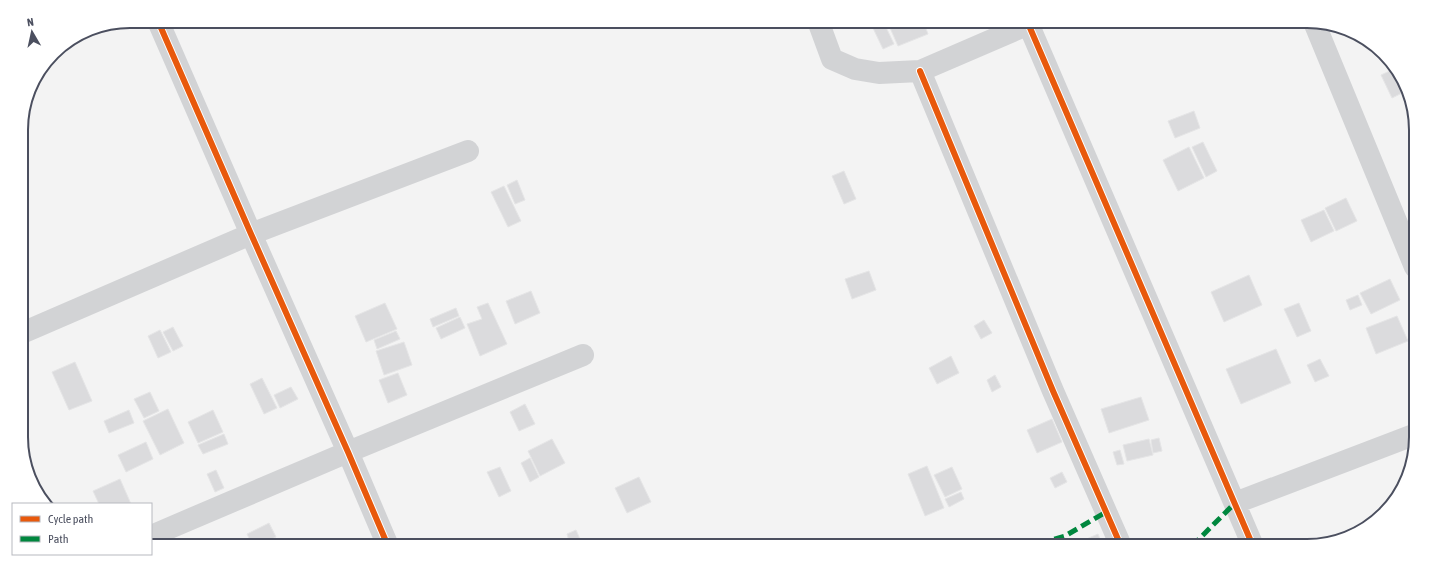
<svg xmlns="http://www.w3.org/2000/svg" width="1437" height="567" viewBox="0 0 1437 567" font-family="'Asap Condensed',sans-serif">
	<rect width="100%" height="100%" fill="#f3f3f3"/>
	<!-- building -->
	<path fill="#dbdbdd" stroke="#e5e5e6" d="M881,21H883L894,44L883,49L872,26Z
		M887,21H923L928,34L898,46Z
		M1394,69L1404,92L1392,98L1381,75Z
		M1194,111L1200,128L1175,138L1168,121Z
		M1203,142L1217,171L1206,177L1192,147Z
		M1189,147L1204,178L1178,191L1163,160Z
		M844,171L856,199L844,204L832,176Z
		M517,180L525,200L515,204L507,185Z
		M504,186L521,221L508,227L491,192Z
		M1346,198L1357,221L1336,231L1325,208Z
		M1324,210L1334,231L1311,242L1301,220Z
		M869,271L876,290L852,299L845,279Z
		M1249,275L1262,305L1224,322L1211,292Z
		M1390,279L1400,300L1371,314L1360,293Z
		M531,291L540,313L515,324L506,301Z
		M1358,295L1362,305L1350,310L1346,300Z
		M385,303L397,329L366,342L355,316Z
		M488,303L507,344L480,356L467,324L482,319L477,307Z
		M1299,303L1311,331L1297,337L1284,309Z
		M456,308L459,316L433,327L430,319Z
		M1397,316L1408,341L1376,354L1366,328Z
		M460,317L465,328L441,339L436,328Z
		M984,320L992,333L981,339L974,326Z
		M173,327L183,346L173,351L163,332Z
		M160,330L171,352L158,358L148,336Z
		M396,331L400,339L377,349L374,340Z
		M404,342L412,365L384,375L376,351Z
		M1276,349L1291,383L1241,404L1226,369Z
		M951,356L959,373L937,384L929,368Z
		M1320,359L1329,376L1315,382L1307,365Z
		M75,362L92,401L69,410L52,372Z
		M398,373L407,395L388,403L379,380Z
		M995,375L1001,387L992,392L987,380Z
		M262,378L277,408L264,414L250,384Z
		M291,387L298,399L280,408L274,395Z
		M150,392L159,411L144,418L134,399Z
		M1141,397L1149,420L1109,433L1101,409Z
		M525,404L535,424L519,431L510,412Z
		M168,409L184,443L160,455L143,421Z
		M129,410L134,423L109,433L104,421Z
		M213,410L223,432L198,443L188,422Z
		M1052,419L1062,442L1037,453L1027,430Z
		M224,434L228,444L203,454L198,445Z
		M1159,438L1162,451L1153,453L1151,440Z
		M552,439L565,463L540,476L528,451Z
		M1149,439L1153,455L1127,461L1123,445Z
		M146,442L153,459L126,472L118,455Z
		M1120,450L1124,464L1117,465L1113,452Z
		M530,458L539,477L530,482L521,463Z
		M927,466L944,508L925,516L908,474Z
		M500,467L511,491L499,497L487,472Z
		M952,467L962,489L945,497L934,475Z
		M216,470L224,488L215,492L207,474Z
		M1062,472L1067,482L1055,488L1050,478Z
		M639,477L651,502L627,513L615,488Z
		M120,479L131,504H99L93,491Z
		M961,492L964,499L949,507L945,499Z
		M269,523L276,537L257,546H253L247,534Z
		M576,530L583,546H560V545L569,541L567,534Z
		M1098,534L1103,546H1070Z"/>
	<g fill="none" stroke-linecap="round" stroke-linejoin="round">
		<!-- minor -->
		<path stroke="#d2d3d5" stroke-width="22" d="M158,21L251,234L348,452L388,546
			M818,21L832,59L855,69L879,73L920,71L1029,24L1032,21
			M1027,21L1253,546
			M1314,22L1415,267
			M920,71L1053,391L1121,546
			M22,333L251,234L468,151
			M1235,503L1416,434
			M151,536L348,452L583,355"/>
		<!-- quiet -->
		<path stroke="#00873e" stroke-width="5" stroke-dasharray="10 5" stroke-linecap="butt" d="M995,546L1041,543L1065,536L1106,512
			M1192,546L1235,503"/>
		<defs>
			<path id="cycleway" d="M158,21L251,234L348,452L388,546
				M1027,21L1253,546
				M920,71L1053,391L1121,546"/>
		</defs>
		<!-- cycleway casing -->
		<use href="#cycleway" stroke="#fff" stroke-width="8"/>
		<!-- cycleway -->
		<use href="#cycleway" stroke="#e8590c" stroke-width="6"/>
	</g>
	<!-- crop -->
	<path d="M0 0H1437V567H0ZM130 28H1307A102 102 0 0 1 1409 130V437A102 102 0 0 1 1307 539H130A102 102 0 0 1 28 437V130A102 102 0 0 1 130 28Z" fill="#fff" fill-rule="evenodd"/>
	<path fill="none" stroke="#4b4f5f" stroke-width="2" d="M130 28H1307A102 102 0 0 1 1409 130V437A102 102 0 0 1 1307 539H130A102 102 0 0 1 28 437V130A102 102 0 0 1 130 28Z"/>
	<!-- legend -->
	<rect x="12" y="503" width="140" height="52" fill="#ffffff" stroke="#b7b9bf"/>
	<rect x="20" y="516" width="20" height="6" fill="#e8590c" stroke="#b7b9bf"/>
	<text x="48" y="523" font-size="12" fill="#4b4f5f">Cycle path</text>
	<rect x="20" y="536" width="20" height="6" fill="#00873e" stroke="#b7b9bf"/>
	<text x="48" y="543" font-size="12" fill="#4b4f5f">Path</text>
	<!-- north arrow -->
	<g transform="translate(32 32) rotate(351)" stroke="#ffffff" stroke-width="3" paint-order="stroke">
	<path d="M0-3L7 15L0 10L-7 15Z" fill="#4b4f5f"/>
	<text y="-6" font-size="11" font-weight="bold" text-anchor="middle" fill="#4b4f5f">N</text>
	</g>
</svg>
